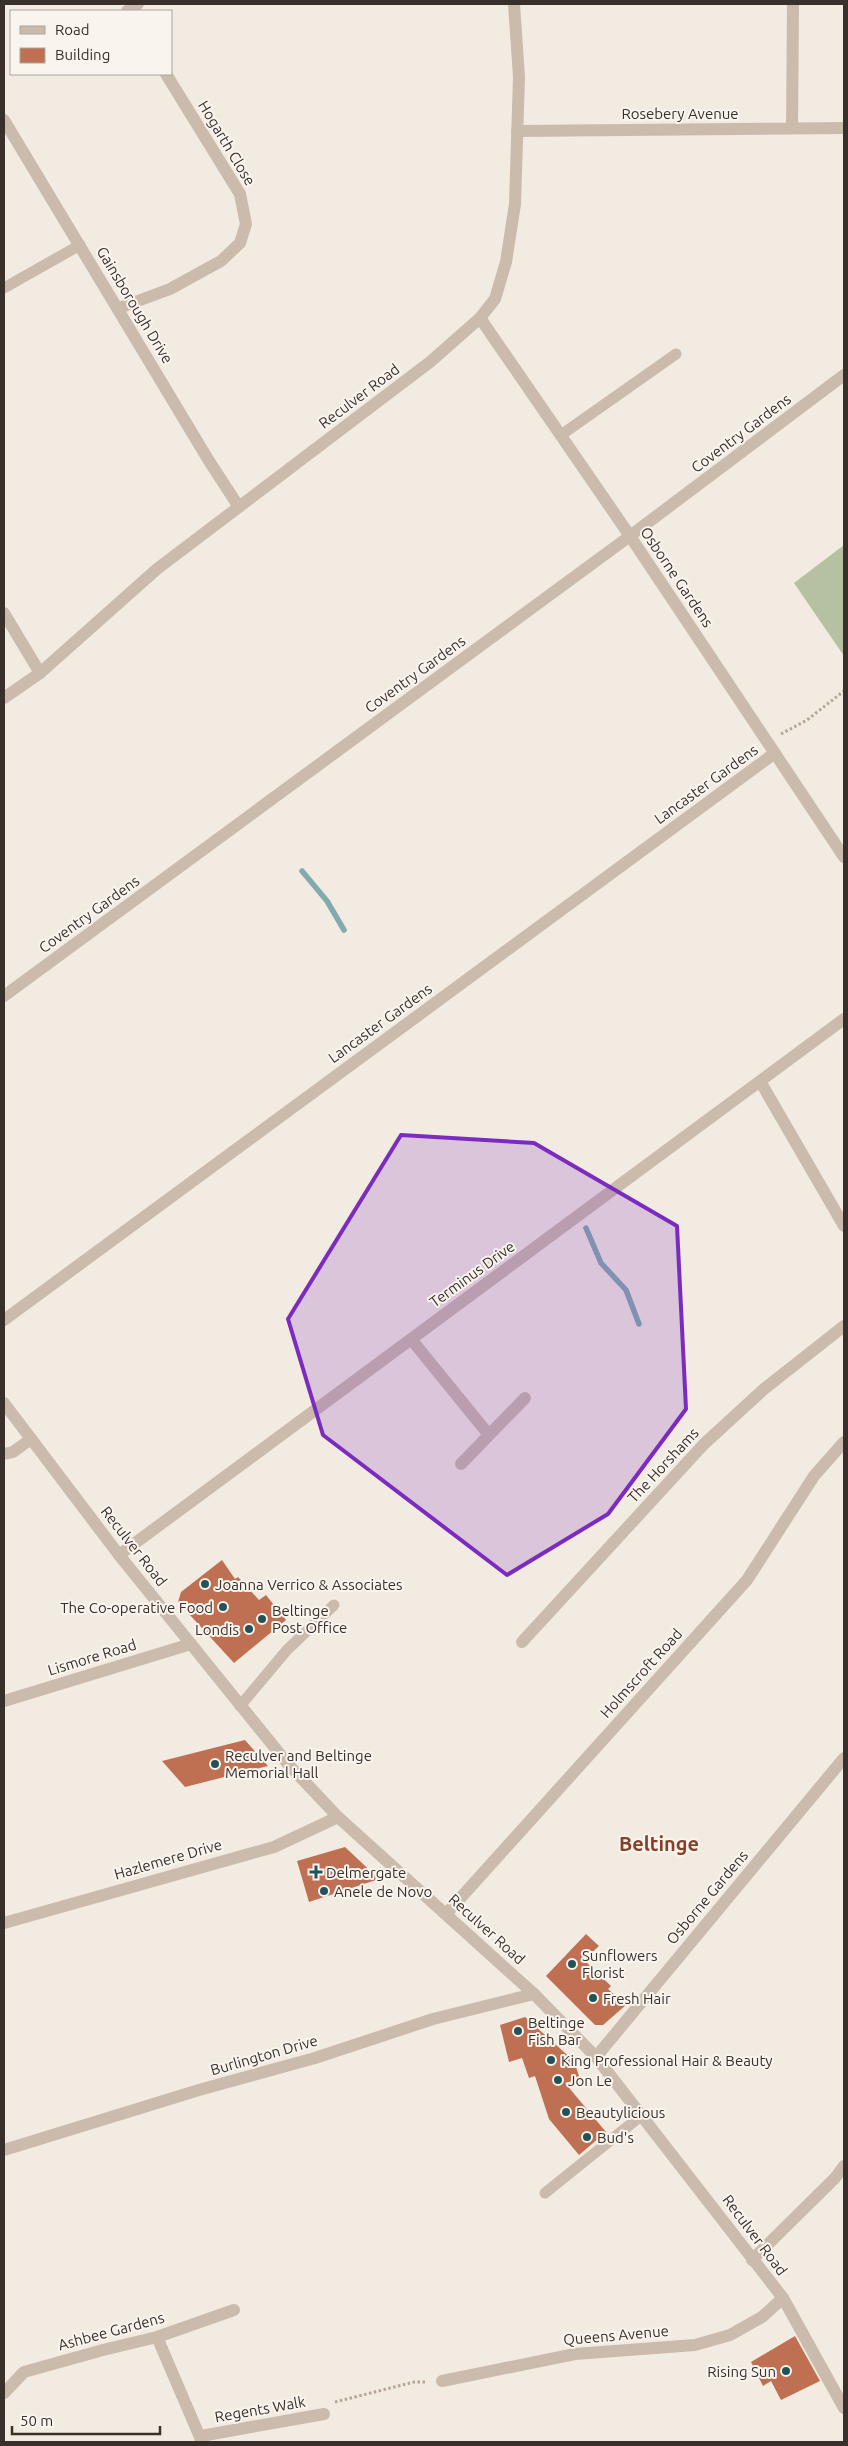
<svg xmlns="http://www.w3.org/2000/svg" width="848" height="2446" viewBox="0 0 848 2446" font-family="Ubuntu,sans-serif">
	<rect width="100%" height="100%" fill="#f2ebe1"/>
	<!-- green -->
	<path fill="#b5c1a1" d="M844,545V656L794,583Z"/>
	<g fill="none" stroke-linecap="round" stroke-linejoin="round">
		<!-- stream -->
		<path stroke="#81abae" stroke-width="5.5" d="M302,871L327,901L344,930
			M586,1228L601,1263L626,1290L639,1324"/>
	</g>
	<!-- building -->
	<path fill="#bf7052" d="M222,1560L235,1579L238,1577L259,1600L266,1595L286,1620L234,1663L178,1602L181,1592Z
		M245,1740L268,1766L185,1787L162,1761Z
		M345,1847L379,1879L309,1902L297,1861Z
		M586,1934L599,1946L584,1960L611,1986L608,1989L626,2005L603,2025H595L546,1976Z
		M525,2017L574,2061L580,2079L565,2083L606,2132L579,2155L549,2119L535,2076L529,2078L522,2058L509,2062L500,2025Z
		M795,2336L820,2381L781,2400L771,2381L763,2386L751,2362Z"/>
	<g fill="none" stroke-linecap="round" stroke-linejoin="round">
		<!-- path -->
		<path stroke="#b6a597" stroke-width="3" stroke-dasharray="2.5 2.5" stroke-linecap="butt" d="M781,734L807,720L844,691
			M335,2402L414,2382H426"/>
		<!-- service -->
		<path stroke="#cabbad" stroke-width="11" d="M4,288L80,245
			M561,435L676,354
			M240,1706L287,1650L334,1605
			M545,2193L642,2115"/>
		<!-- minor -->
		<path stroke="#cabbad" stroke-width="12" d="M127,11L138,4
			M4,120L209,461L239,507
			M792,128L793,4
			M517,131L844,128
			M119,308L170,289L221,261L240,243L246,224L240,194L166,74
			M480,318L630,536L844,857
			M4,613L40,673
			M4,996L630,536L844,375
			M760,1081L844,1226
			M4,1320L775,753
			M411,1339L489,1435
			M4,1454L13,1452L31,1439
			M461,1464L525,1398
			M119,1555L844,1019
			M522,1642L704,1444L764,1389L844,1326
			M4,1701L191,1644
			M446,1914L747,1580L814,1476L844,1442
			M4,1923L274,1847L338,1817
			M596,2057L844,1758
			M4,2150L199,2090L315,2058L433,2019L534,1994
			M752,2260L835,2178L844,2166
			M157,2337L202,2442
			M442,2381L575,2354L695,2345L730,2335L762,2317L783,2298
			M4,2393L24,2372L103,2350L157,2337L234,2310
			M201,2436L324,2414"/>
		<!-- tertiary -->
		<path stroke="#cabbad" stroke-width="12" d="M4,698L40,673L157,569L430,362L480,318L495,299L506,262L515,204L519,77L514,4
			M4,1403L119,1555L288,1764L338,1817L534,1994L596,2057L783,2298L844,2408"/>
	</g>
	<!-- marked area -->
	<path fill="#7b2cbf" fill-opacity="0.2" stroke="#7b2cbf" stroke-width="4" stroke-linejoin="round" d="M401,1135L534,1143L677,1226L686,1409L608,1514L507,1575L323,1435L288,1319Z"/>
	<!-- markers -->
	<g fill="#235358" stroke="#faf4ee" stroke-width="2">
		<circle cx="205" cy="1584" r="5"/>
		<circle cx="223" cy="1607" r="5"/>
		<circle cx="262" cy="1619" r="5"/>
		<circle cx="249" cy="1629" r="5"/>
		<circle cx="215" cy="1764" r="5"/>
		<path d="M313.5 1864.5h5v5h5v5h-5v5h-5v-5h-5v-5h5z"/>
		<circle cx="324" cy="1891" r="5"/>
		<circle cx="572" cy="1964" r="5"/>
		<circle cx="593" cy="1998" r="5"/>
		<circle cx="518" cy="2031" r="5"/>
		<circle cx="551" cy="2060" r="5"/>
		<circle cx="558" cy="2080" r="5"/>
		<circle cx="566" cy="2112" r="5"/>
		<circle cx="587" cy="2137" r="5"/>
		<circle cx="786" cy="2371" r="5"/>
	</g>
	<g text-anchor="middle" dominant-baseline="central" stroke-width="4" stroke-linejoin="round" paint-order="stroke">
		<!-- street labels -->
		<g font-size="15" fill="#39302b" stroke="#faf4ee">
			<text x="680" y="113">Rosebery Avenue</text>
			<text transform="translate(227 143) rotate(59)">Hogarth Close</text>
			<text transform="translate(135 305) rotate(59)">Gainsborough Drive</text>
			<text transform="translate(359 396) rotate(-37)">Reculver Road</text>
			<text transform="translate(741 433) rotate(-37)">Coventry Gardens</text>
			<text transform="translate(677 577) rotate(56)">Osborne Gardens</text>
			<text transform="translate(415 674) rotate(-36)">Coventry Gardens</text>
			<text transform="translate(706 784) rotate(-36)">Lancaster Gardens</text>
			<text transform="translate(89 914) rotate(-36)">Coventry Gardens</text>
			<text transform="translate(380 1023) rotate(-36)">Lancaster Gardens</text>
			<text transform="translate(472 1274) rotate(-36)">Terminus Drive</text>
			<text transform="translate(663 1465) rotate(-47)">The Horshams</text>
			<text transform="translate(134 1546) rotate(52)">Reculver Road</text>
			<text transform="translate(92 1657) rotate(-17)">Lismore Road</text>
			<text transform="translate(641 1673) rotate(-48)">Holmscroft Road</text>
			<text transform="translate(168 1859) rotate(-16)">Hazlemere Drive</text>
			<text transform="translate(707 1897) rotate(-50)">Osborne Gardens</text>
			<text transform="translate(487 1929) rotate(42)">Reculver Road</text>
			<text transform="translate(264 2055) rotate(-16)">Burlington Drive</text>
			<text transform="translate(755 2235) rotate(53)">Reculver Road</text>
			<text transform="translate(111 2331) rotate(-15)">Ashbee Gardens</text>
			<text transform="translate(616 2335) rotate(-5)">Queens Avenue</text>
			<text transform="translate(260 2409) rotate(-10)">Regents Walk</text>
		</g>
		<!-- poi labels -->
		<g font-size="15" fill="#39302b" stroke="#faf4ee" text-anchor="start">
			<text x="215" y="1584">Joanna Verrico &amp; Associates</text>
			<text x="213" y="1607" text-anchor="end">The Co-operative Food</text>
			<text x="272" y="1610">Beltinge<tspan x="272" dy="17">Post Office</tspan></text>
			<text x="239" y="1629" text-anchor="end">Londis</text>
			<text x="225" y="1755">Reculver and Beltinge<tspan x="225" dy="17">Memorial Hall</tspan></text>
			<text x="326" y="1872">Delmergate</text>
			<text x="334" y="1891">Anele de Novo</text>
			<text x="582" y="1955">Sunflowers<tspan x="582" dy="17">Florist</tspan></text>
			<text x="603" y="1998">Fresh Hair</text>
			<text x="528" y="2022">Beltinge<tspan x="528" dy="17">Fish Bar</tspan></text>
			<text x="561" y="2060">King Professional Hair &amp; Beauty</text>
			<text x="568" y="2080">Jon Le</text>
			<text x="576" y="2112">Beautylicious</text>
			<text x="597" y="2137">Bud's</text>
			<text x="776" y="2371" text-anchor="end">Rising Sun</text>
		</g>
		<!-- district labels -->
		<g font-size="20" font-weight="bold" fill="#834129" stroke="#faf4ee">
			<text x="659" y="1843">Beltinge</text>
		</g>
	</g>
	<!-- border -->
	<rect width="848" height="2446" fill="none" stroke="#39302b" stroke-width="10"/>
	<!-- legend -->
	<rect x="10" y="10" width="162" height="65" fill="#faf4ee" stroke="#ada6a0"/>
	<rect x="20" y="26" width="25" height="8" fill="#cabbad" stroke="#ada6a0"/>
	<text x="55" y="35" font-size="15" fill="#39302b">Road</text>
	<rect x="20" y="48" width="25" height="15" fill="#bf7052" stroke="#ada6a0"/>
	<text x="55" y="60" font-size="15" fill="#39302b">Building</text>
	<!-- scale -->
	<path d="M12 2426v8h148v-8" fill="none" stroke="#39302b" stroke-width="2.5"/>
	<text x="20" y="2426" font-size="15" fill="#39302b" stroke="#faf4ee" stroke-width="4" paint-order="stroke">50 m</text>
</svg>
